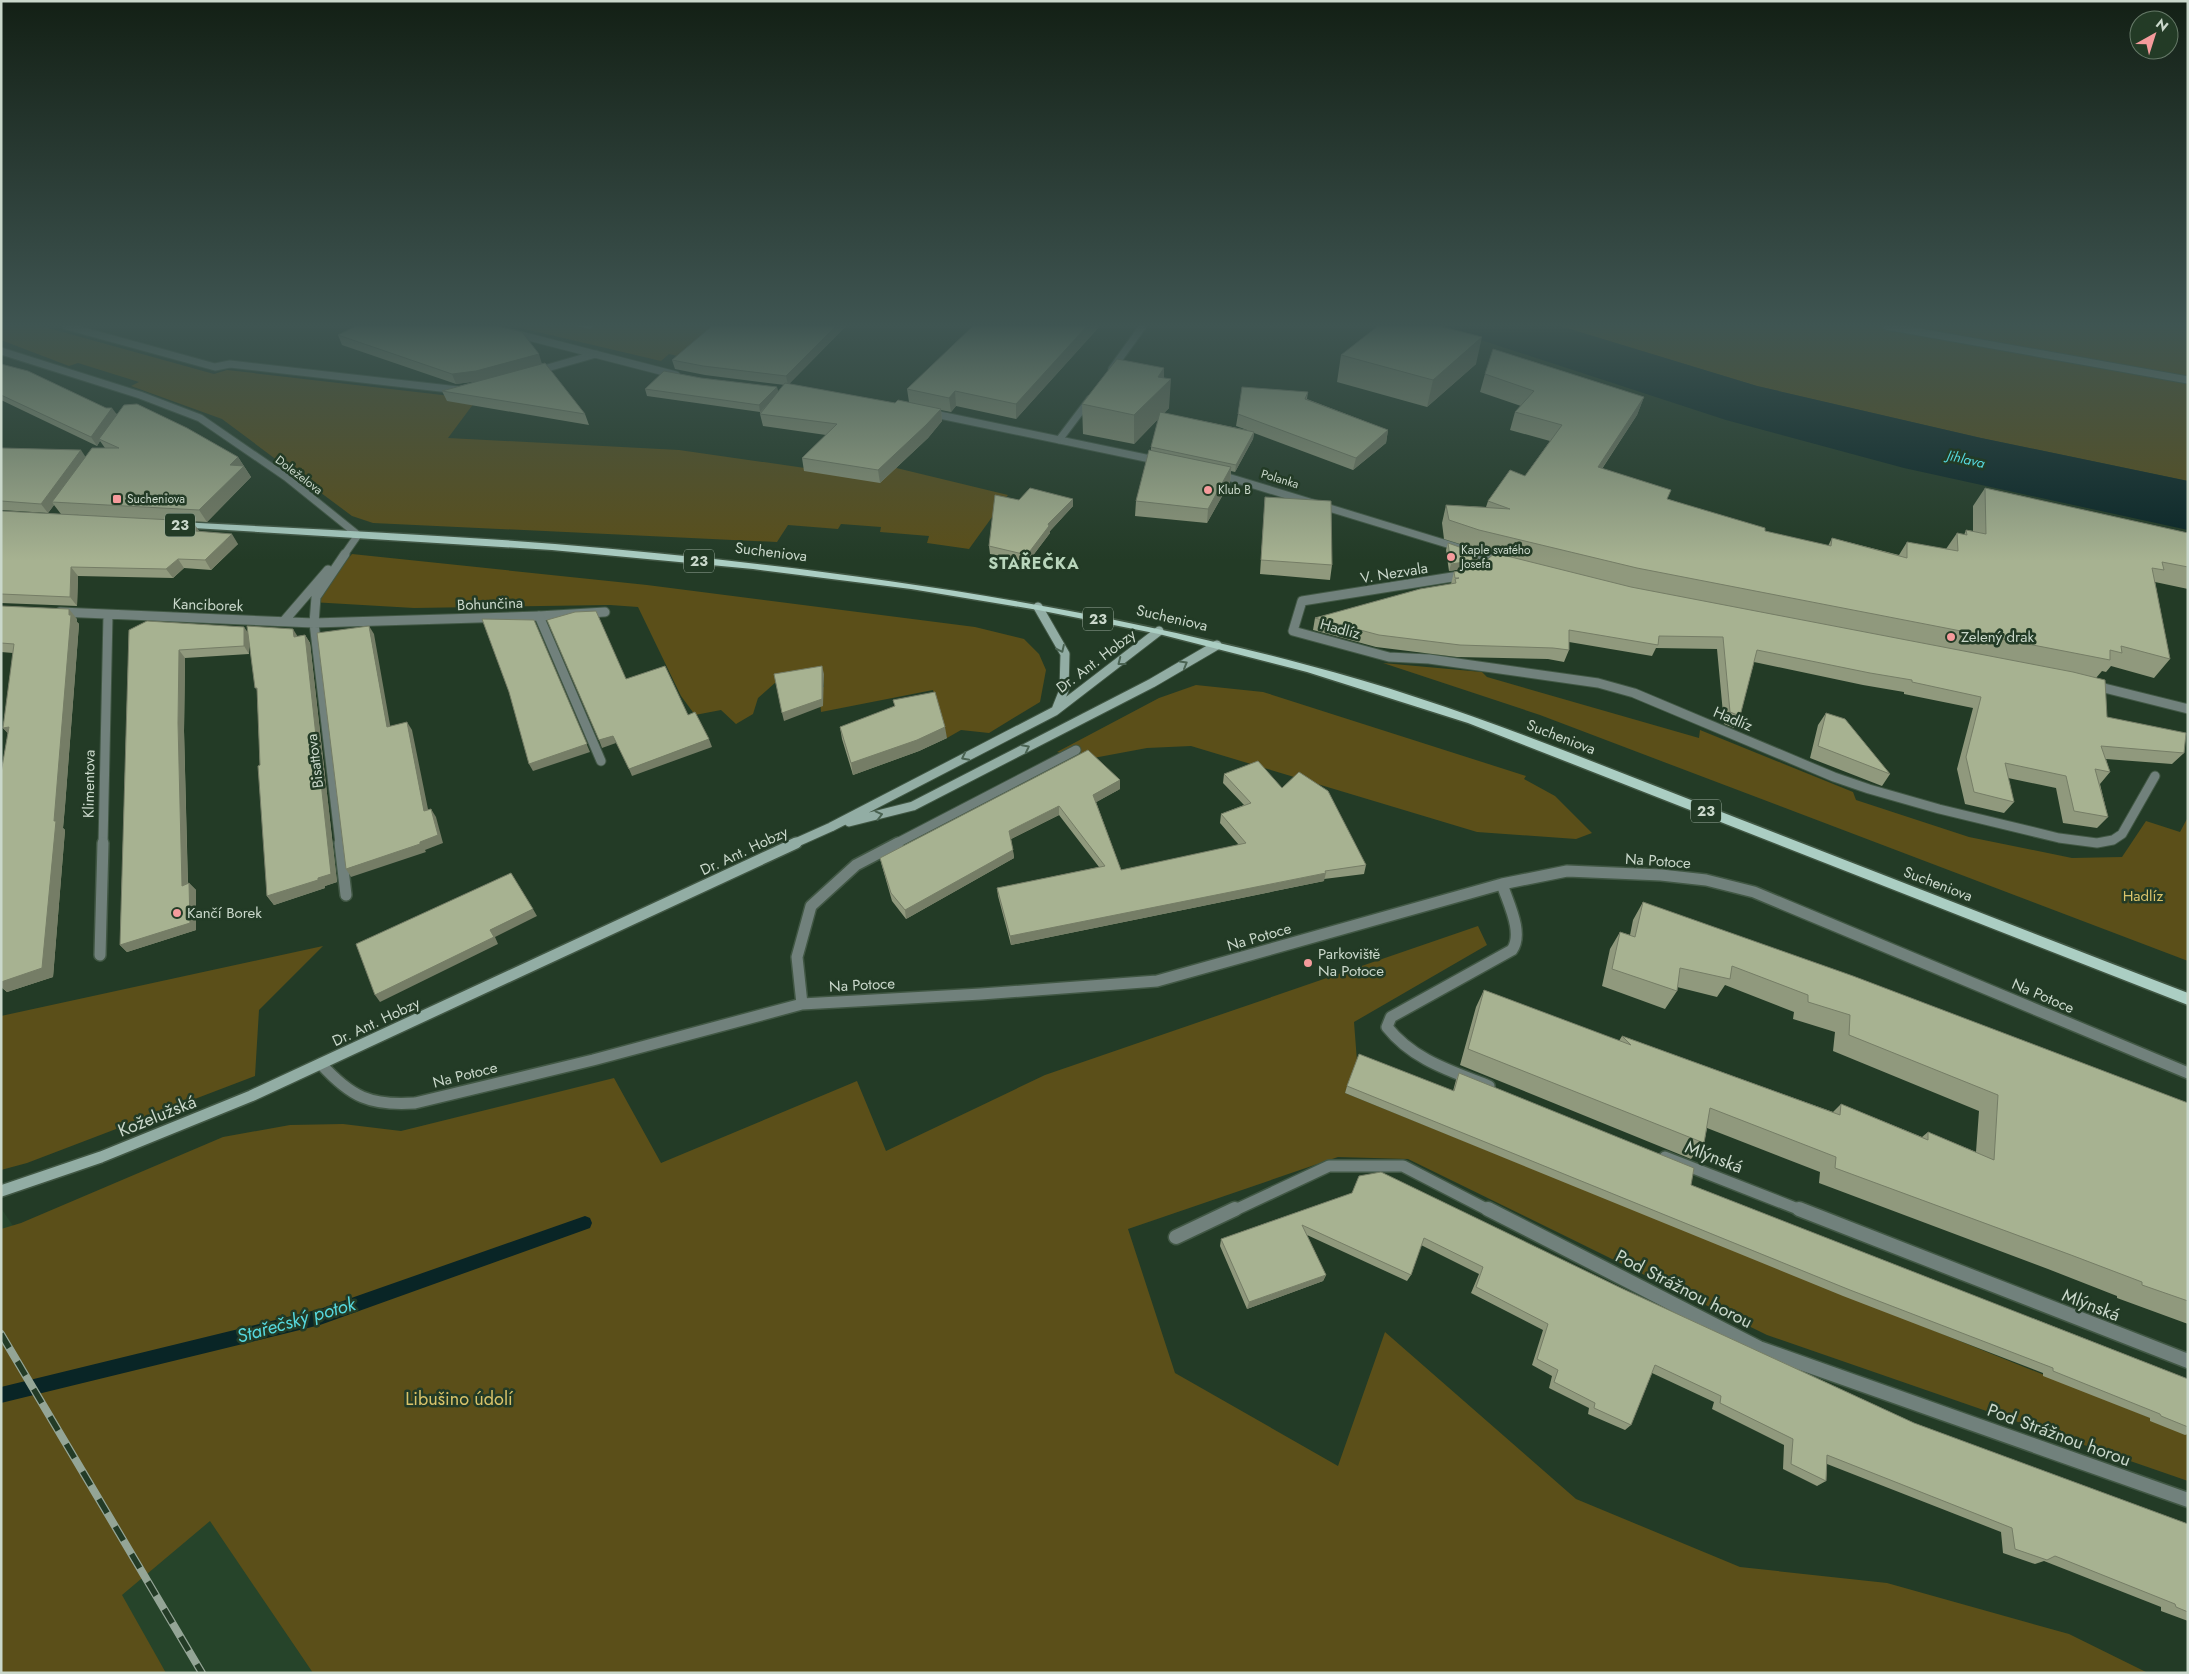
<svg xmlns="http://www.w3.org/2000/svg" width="2189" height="1674" viewBox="0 0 2189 1674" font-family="Jost,sans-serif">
	<rect width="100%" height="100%" fill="#233b26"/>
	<!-- built -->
	<path fill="#26442a" d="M1,1208L313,1673H166L1,1396Z"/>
	<!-- green -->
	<path fill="#5b4f19" d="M1,326H41L214,374L227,370L477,399L448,438L679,450L805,468L822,450L1008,495L969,549L927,543L929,536L880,532L881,527L841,524L838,529L788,525L777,542L373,523L352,516L222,419L131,386L139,382L78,363L69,366L1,340Z
		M512,326H576L590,329L594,326H725L686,358L669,354L661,361Z
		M1560,326H2188V481L1981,438L1757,386Z
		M352,554L647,585L975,627L1024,639L1039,654L1046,670L1040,702L989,733L961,730L947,738L933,690L821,712L819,688L824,687L823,674L776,682L758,698L753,714L736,724L721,710L695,715L681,696L638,607L610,605L414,608L311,602Z
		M1383,663L1482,672L1487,677L1699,738L1700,730L1853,792L1856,800L1969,837L2072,858L2122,857L2146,821L2180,832L2188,817V961L1540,715Z
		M1196,685L1263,692L1526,776L1524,779L1555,796L1592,833L1576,839L1477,832L1191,746L1147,748L1088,759L1057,752L1159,698Z
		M1478,926L1487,945L1354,1022L1357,1061L1345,1093L2188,1433V1481L1767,1335L1408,1159L1338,1157L1128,1229L1175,1373L1338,1466L1385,1332L1576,1499L1740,1567L1887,1583L2069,1634L2148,1673H313L210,1521L122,1595L166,1673H1V1229L21,1223L223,1137L290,1125L343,1124L401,1131L614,1078L661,1163L857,1081L886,1151L1045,1075Z
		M323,946L259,1010L255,1076L27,1163L1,1170V1016Z"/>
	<!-- water -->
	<path fill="#092526" d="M1438,326H1560L1757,386L1981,438L2188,481V530L1904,468L1726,420Z"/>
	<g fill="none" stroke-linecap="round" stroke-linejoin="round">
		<!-- stream -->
		<path fill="#092526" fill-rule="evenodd" d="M585,1216L590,1218L592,1223L590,1228L320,1325L1,1403V1387L320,1309Z"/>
		<defs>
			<path id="lane" d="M539,616L605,612"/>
			<path id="street-far3" d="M66,326L215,367L230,364L458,390
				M1886,326L2188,380
				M513,333L676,375
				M1,351L140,395L200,418L286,477L358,535
				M1112,369L1143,326
				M537,371L596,354
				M930,413L1160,461
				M1059,440L1090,399
				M1218,474L1483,555
				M344,555L358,535"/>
			<path id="street-far2" d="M1479,554L1501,561
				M1465,575L1302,601L1293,631L1389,657L1429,659L1598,683L1634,693L1834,777L1869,789L1939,809L2059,838L2097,843L2113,840L2122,834L2155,776
				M60,612L314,623L539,616L601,761
				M284,621L328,570
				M2092,685L2188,709
				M103,844L108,615
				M340,844L314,623L316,597L345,554
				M895,844L1076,750"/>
			<path id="street-far1" d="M340,843L346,895
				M100,955L103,843
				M802,1004L797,957L811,906L856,865L898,843
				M321,1064C351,1097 370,1106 415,1103L593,1060L802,1004L981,994L1157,981L1502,884L1567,871L1661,875L1706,880L1754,892L2188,1073
				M1489,1086C1451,1071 1413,1060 1387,1027L1391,1017L1512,950C1524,933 1508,903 1502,884
				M1665,1157L1803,1211
				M1233,1211L1329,1166H1403L1490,1211"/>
			<path id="street" d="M1488,1209L1759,1348L2188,1500
				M1799,1209L2188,1361
				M1176,1237L1235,1209"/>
			<path id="secondary-far1" d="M1038,607L1065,654L1064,690L1056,710
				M849,822L913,806L1152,683L1217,645
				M793,844L831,827L1055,711L1159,631"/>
			<path id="secondary" d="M1,1191L101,1157L251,1096L796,843"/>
			<path id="primary" d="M180,522C305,529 431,534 555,544C809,565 1061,599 1307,665C1439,699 1565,751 1691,800C1857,865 2022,929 2188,993V1005L1468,723L1307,672L1159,634L1038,610L911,589L753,569L552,550L177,527L175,525Z"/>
		</defs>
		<!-- lane casing -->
		<use href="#lane" stroke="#415744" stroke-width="11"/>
		<!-- street-far3 casing -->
		<use href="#street-far3" stroke="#415744" stroke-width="9"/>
		<!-- street-far2 casing -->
		<use href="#street-far2" stroke="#415744" stroke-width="11"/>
		<!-- street-far1 casing -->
		<use href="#street-far1" stroke="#415744" stroke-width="14"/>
		<!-- street casing -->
		<use href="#street" stroke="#415744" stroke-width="17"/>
		<!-- secondary-far1 casing -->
		<use href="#secondary-far1" stroke="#415744" stroke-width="11"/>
		<!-- secondary casing -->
		<use href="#secondary" stroke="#415744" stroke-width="14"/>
		<!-- primary casing -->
		<use href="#primary" stroke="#415744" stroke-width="3"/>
		<!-- lane -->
		<use href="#lane" stroke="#71817c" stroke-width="9"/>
		<!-- street-far3 -->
		<use href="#street-far3" stroke="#71817c" stroke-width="7"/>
		<!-- street-far2 -->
		<use href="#street-far2" stroke="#71817c" stroke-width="9"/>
		<!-- street-far1 -->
		<use href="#street-far1" stroke="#71817c" stroke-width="11"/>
		<!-- street -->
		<use href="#street" stroke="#71817c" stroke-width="14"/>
		<!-- secondary-far1 -->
		<use href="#secondary-far1" stroke="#92ada4" stroke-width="9"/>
		<!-- secondary -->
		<use href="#secondary" stroke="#92ada4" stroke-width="11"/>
		<!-- primary -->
		<use href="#primary" fill="#abcec3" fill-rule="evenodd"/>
		<defs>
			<path id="rail" d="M1,1334L202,1673"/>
		</defs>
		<!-- rail casing -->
		<use href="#rail" stroke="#94a596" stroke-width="8"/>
		<!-- rail -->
		<use href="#rail" stroke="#233b26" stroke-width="5.5" stroke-dasharray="16" stroke-linecap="butt"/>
	</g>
	<!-- wall -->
	<path fill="#90997d" d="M576,326H594L590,329Z
		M846,326L789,384L895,403L909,402L907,389L1099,327L1016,419L956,406L951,412L941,410L942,421L928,438L880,483L804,471L802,458L826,435L763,426L760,414V412L647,396L645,389L701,378L777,387L778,392L785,385L705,375L675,369L672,360Z
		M338,335L542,363L585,414L589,425L447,401L442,391L477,381L456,384L342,345Z
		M1341,355L1476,364L1427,407L1337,382Z
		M1,364L117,414L238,457L251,477L207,522L61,514L54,505L48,513L1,510V448L86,457L105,448L100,441L97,446L1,400Z
		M1164,368V378L1169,408L1164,413L1247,430L1236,426L1238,414L1308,392L1307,399L1388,430L1386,443L1353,470L1254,433L1253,439L1235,472L1231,471L1230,482L1207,523L1135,516L1136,501L1151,451V447L1159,418L1134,444L1083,434L1082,404Z
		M1485,374L1644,397L1637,415L1602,469L1668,499L1765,531L1828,546L1832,538L1899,555L1907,542L1946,549L1957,533L1964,535L1966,530L1973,531V506L1985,488L2188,533V589L2155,582L2170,659L2154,678L2111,666L2106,672L2102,671L2096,678L2107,717L2184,753L2172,764L2106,759L2110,772L2100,784L2108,817L2097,828L2063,823L2056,788L2008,778L2014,802L2004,813L1965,804L1957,769L1973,708L1904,694V692L1863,685L1754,662L1740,716L1734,728L1724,724L1717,649L1656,648L1652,656L1569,642V650L1564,662L1548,659L1457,657L1376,647L1313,630L1315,618L1451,584L1454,572L1477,568L1495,553L1473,548L1444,539L1442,523L1446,505L1486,507L1488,501L1525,476L1550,441L1510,430L1515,412L1521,406L1480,392Z
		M1265,497L1332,565L1330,580L1260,574L1264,511Z
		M1073,499V506L1050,531V533L1028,562L990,554L989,546L1019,500Z
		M1,511L192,521L199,531H198L238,544L211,570L184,568L173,578L78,576L77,606L1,603Z
		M1448,543L1479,554L1477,561L1469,568L1449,571L1446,550Z
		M1,606L77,619V622L79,624L65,806L63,828L65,830L53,977L7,992L1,987V773L8,733L3,728L13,653L1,652Z
		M129,630L248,632L298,636L305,635L310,643L337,882L325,886V888L274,905L267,896L260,765L257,691L249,642V654L185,658L184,731L188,884L189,883L196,890V930L127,952L120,945Z
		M893,700L947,738L919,751L853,775L842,739L840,727L895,707Z
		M1826,713L1890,774L1882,786L1810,758L1818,725Z
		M1224,774L1282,788L1366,865L1364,874L1324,879V881L1011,945L998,896L997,888L1099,867L1059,815L1011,839L1014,858L906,919L892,901L882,866L880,858L1120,789L1096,802L1121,870L1239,845L1220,823L1221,814L1244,805L1223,783Z
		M1643,902L2188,1103V1324L2117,1298V1296L2048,1269L1819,1183L1820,1172L1707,1128L1704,1143L1691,1159L1460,1065L1476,1007L1484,990L1619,1041L1622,1036L1833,1112L1841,1104L1922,1137L1928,1132L1976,1152L1979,1111L1833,1051L1835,1032L1793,1019L1794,1012L1725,985L1717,997L1677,987V991L1665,1009L1602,986L1610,949L1620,932L1630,935L1633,920Z
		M1459,1073L1691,1185L2188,1379V1434L2185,1435L2150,1421V1418L2043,1376V1373L1843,1296L1345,1093L1347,1086L1453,1091L1456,1080Z
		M1352,1193L1623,1289L1914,1423L2188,1524V1621L2161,1611V1607L2044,1561L2035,1564L2003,1553L2001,1532L1827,1464L1826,1481L1817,1486L1783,1469L1784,1445L1712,1409L1714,1402L1652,1373L1631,1425L1625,1430L1588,1414L1589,1408L1549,1388L1552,1376L1532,1365L1543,1330L1471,1293L1479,1274L1421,1245L1411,1275L1407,1281L1307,1235L1326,1275L1323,1281L1247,1309L1220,1246L1221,1239Z"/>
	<!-- shaded-wall -->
	<path fill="#757d66" d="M836,326H846L788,385L786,376Z
		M1087,326H1099V327L1016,419V404Z
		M1482,337L1476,364L1427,407L1433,380Z
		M539,354L542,364L480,381L456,384L452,374Z
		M1164,368V385L1171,379L1169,408L1134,444V415Z
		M777,387L778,394L760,412L759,405Z
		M955,391L956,406L951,412L949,398Z
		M1644,397L1637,415L1591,485L1598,467Z
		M112,408L118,416L99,439L100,441L97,446L91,437Z
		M941,409L942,421L928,438L880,483L878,470Z
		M1388,430L1386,443L1353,470L1356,458Z
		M1254,432L1253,439L1235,472L1236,465Z
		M81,450L87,459L52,502L54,505L48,513L41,504Z
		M238,457L251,477L207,522L199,510L230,465Z
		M1231,467L1230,482L1207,523L1208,509Z
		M1073,499V506L1050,531V533L1028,562L1027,555L1048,524Z
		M192,521L199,531L190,539L183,530Z
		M232,534L238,544L211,570L205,560Z
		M1479,554L1477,561L1469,568L1449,571L1451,564Z
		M178,559L184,568L173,578L166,569Z
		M71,567L78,576L77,606L70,597Z
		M69,609L77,619V622L79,624L65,806L63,828L65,830L53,977L7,992L1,987V982L54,821Z
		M534,620L590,752L533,771L529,764Z
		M369,626L374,634L392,736L387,727Z
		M244,627L249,634V654L244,646Z
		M293,629L298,637H294Z
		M305,635L310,643L337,882L325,886V888L274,905L267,896Z
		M179,650L185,658L184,731L188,893L182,886L178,723Z
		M822,666L824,674L823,706L784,721L782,713Z
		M407,722L412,730L430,819L424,811Z
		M9,727L12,738L3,728Z
		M945,727L947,738L919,751L853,775L851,763Z
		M613,736L616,743L602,748L599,740Z
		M709,739L712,747L632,776L629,769Z
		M1120,780V789L1093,804V795Z
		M1059,806V815L1009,840V831Z
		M431,809L436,817L443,843L425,850L426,852L351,877L346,869L420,842Z
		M1013,850L1014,858L906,919L905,910Z
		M1326,873L1324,881L1011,945L1010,936Z
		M189,883L196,890V930L127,952L120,945Z
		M533,909L537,916L495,937L498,944L380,1002L375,995L490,930Z
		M1326,1275L1323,1281L1247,1309L1249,1302Z"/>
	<!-- building -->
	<path fill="#a7b291" stroke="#757d66" d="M356,326H498L522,332L539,354L476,371L452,374L338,335Z
		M712,326H836L786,376L703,366L672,360Z
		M973,326H1087L1016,404L955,391L949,398L907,389Z
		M1378,326H1439L1482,337L1433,380L1341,355Z
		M1493,349L1644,397L1598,467L1671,490L1667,499L1765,528V531L1831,546L1832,538L1907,558V542L1958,551L1957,533L1967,535L1966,530L1986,534L1985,488L2188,533V567L2162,562L2164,570L2152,568L2170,659L2121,646L2122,653L2110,650V660L1637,568L1479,530L1449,520L1446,505L1510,509L1488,501L1510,470L1525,476L1562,425L1515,412L1534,391L1485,374Z
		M1117,359L1164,368L1158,377L1171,379L1134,415L1082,404Z
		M545,363L585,414L442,391Z
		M1,364L28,371L106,408H112L91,437L1,395Z
		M664,371L701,378L777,387L759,405L645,389Z
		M785,383L895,403L898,400L941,409L926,425L878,470L802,458L837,424L760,414Z
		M1242,387L1308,392L1305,399L1388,430L1356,458L1238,414Z
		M137,404L187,428L238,457L230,465L244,466L199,510L52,502L92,448H119L99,439L124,405Z
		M1160,412L1254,432L1236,465L1151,447Z
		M1,448L81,450L41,504L1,501Z
		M1149,450L1231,467L1208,509L1136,501Z
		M1030,488L1073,499L1048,524L1049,526L1027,555L989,546L995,495L1019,500Z
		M1265,497L1331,501L1332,565L1261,560Z
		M1,511L192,521L183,530L232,534L205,560L178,559L166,569L71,567L70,597L1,594Z
		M1448,543L1479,554L1471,561L1451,564Z
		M1495,553L1631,587L2073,672L2105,680L2107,717L2186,733L2184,753L2101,746L2110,772L2095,769L2108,817L2074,811L2066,776L2005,763L2014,802L1974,792L1966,757L1981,697L1912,682V680L1870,673L1757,650L1740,716L1730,712L1723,637L1659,636L1658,645L1569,630V650L1553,648L1460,645L1379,635L1315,618L1420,589L1456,583L1455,579L1459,578H1455L1454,572L1477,568Z
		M1,606L69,609V615H71L56,797L54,821H56L42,968L1,982V773L9,727L3,728L14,644L1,643Z
		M596,611L626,679L665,666L688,715L695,712L709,739L629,769L613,736L599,740L547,620L575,612Z
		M482,619L534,620L587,744L529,764L509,692Z
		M147,621L244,627V646L179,650L178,723L182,886L189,883L190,923L120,945L129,630Z
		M247,626L293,629L294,637L305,635L331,874L318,878V880L267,896L258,766L260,765L257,688H255Z
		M369,626L387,727L407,722L424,811L431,809L438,835L420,842V844L346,869L317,633Z
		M822,666V699L782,713L774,674Z
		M935,692L945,727L917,740L851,763L840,727L895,706L893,700Z
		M1826,713L1845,719L1890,774L1818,746Z
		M1088,750L1120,780L1093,795L1121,870L1246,843L1221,814L1251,803L1224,774L1258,761L1282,788L1299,772L1328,791L1366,865L1325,871L1326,873L1010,936L997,888L1105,866L1059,806L1009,831L1013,850L905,910L891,893L880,858Z
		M511,873L533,909L490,930L494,937L375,995L356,944Z
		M1643,902L1853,976L2188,1103V1301L2142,1285V1282L2071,1255L1835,1168L1836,1157L1710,1108L1704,1143L1468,1049L1484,990L1631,1045L1622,1036L1840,1115L1841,1104L1928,1140V1132L1994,1160L1998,1095L1849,1035L1850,1015L1808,1002V995L1732,966L1730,979L1680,968L1677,991L1612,969L1620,932L1635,937Z
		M1359,1054L1454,1091L1459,1073L1694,1168L1691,1185L2188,1379V1427L2161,1416L2160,1414L2053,1371V1368L1850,1290L1347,1086Z
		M1381,1172L1623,1289L1914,1423L2188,1524V1612L2176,1607L2175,1604L2055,1556L2047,1560L2015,1549L2012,1528L1827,1455L1826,1481L1791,1464L1793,1439L1720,1403L1721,1396L1655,1365L1631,1425L1594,1408L1595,1403L1554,1382L1558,1370L1537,1359L1548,1324L1476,1287L1483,1267L1424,1238L1411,1275L1302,1225L1326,1275L1249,1302L1221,1239L1352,1193L1359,1176Z"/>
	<!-- one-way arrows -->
	<defs><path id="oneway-chevron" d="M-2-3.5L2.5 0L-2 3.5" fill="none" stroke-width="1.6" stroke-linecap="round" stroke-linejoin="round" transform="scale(1.25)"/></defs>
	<g stroke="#4a6352">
		<use href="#oneway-chevron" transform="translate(1061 649) rotate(65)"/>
		<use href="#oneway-chevron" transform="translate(1121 662) rotate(142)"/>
		<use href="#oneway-chevron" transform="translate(1184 664) rotate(-30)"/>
		<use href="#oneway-chevron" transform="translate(1026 748) rotate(-27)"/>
		<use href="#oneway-chevron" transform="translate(965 757) rotate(153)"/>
		<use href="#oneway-chevron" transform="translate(879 815) rotate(-14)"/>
	</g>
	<!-- sky -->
	<linearGradient id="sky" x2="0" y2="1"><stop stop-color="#132015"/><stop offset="0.58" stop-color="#3f5552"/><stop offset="1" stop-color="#3f5552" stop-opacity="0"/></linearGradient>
	<rect width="2189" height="561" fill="url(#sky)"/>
	<!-- markers -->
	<g fill="#f59b9c" stroke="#233b26" stroke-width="2">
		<circle cx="1208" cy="490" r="5"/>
		<rect x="112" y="494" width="10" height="10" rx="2.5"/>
		<circle cx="1451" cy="557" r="5"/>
		<circle cx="1951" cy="637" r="5"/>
		<circle cx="177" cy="913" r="5"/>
		<circle cx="1308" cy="963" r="5"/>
	</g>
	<g text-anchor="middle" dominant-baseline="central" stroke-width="5" stroke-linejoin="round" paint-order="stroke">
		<!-- far-street labels -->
		<g font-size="12" fill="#cad8cb" stroke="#233b26">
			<text transform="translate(299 475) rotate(37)">Doleželova</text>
			<text transform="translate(1280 479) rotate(17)">Polanka</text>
		</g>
		<!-- far-poi labels -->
		<g font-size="12" fill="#cad8cb" stroke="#233b26" text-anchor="start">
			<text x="1218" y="490">Klub B</text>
			<text x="127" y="499">Sucheniova</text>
			<text x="1461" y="550">Kaple svatého<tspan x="1461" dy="14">Josefa</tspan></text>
		</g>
		<!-- far-water labels -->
		<g font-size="14" font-style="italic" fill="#55d7dd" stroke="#233b26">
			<text transform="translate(1966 459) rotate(13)">Jihlava</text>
		</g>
		<!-- shield labels -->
		<g fill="#233b26" stroke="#98a99a" stroke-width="1">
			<rect x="165" y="513.5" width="30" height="23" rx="4"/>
			<rect x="684" y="549.5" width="30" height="23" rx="4"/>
			<rect x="1083" y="607.5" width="30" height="23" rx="4"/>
			<rect x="1691" y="799.5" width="30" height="23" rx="4"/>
		</g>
		<g font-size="14" font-weight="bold" fill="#cad8cb">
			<text x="180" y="525">23</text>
			<text x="699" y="561">23</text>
			<text x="1098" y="619">23</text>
			<text x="1706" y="811">23</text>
		</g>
		<!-- street labels -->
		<g font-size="15" fill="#cad8cb" stroke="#233b26">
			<text transform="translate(771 552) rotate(7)">Sucheniova</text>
			<text transform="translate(1394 573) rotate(-9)">V. Nezvala</text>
			<text transform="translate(490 604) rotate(-2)">Bohunčina</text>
			<text transform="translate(208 605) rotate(2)">Kanciborek</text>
			<text transform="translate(1172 618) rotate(13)">Sucheniova</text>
			<text transform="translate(1340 629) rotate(15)">Hadlíz</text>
			<text transform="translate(1096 661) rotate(-37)">Dr. Ant. Hobzy</text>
			<text transform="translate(1733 719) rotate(23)">Hadlíz</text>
			<text transform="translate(1561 737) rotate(21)">Sucheniova</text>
			<text transform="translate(315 761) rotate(-97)">Bisattova</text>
			<text transform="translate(89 784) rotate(-89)">Klimentova</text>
			<text transform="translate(744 851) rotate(-25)">Dr. Ant. Hobzy</text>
			<text transform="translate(1658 861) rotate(4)">Na Potoce</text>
			<text transform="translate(1938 884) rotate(21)">Sucheniova</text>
			<text transform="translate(1259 937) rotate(-16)">Na Potoce</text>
			<text transform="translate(862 985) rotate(-3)">Na Potoce</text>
			<text transform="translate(2043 996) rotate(23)">Na Potoce</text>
			<text transform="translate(376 1022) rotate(-25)">Dr. Ant. Hobzy</text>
			<text transform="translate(465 1075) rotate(-14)">Na Potoce</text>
		</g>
		<!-- poi labels -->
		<g font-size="15" fill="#cad8cb" stroke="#233b26" text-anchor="start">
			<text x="1961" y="637">Zelený drak</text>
			<text x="187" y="913">Kančí Borek</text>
			<text x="1318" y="954">Parkoviště<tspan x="1318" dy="17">Na Potoce</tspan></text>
		</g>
		<!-- park labels -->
		<g font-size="15" fill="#d9c36a" stroke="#233b26">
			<text x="2143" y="896">Hadlíz</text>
		</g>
		<!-- far-district labels -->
		<g font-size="16" font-weight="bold" letter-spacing="1" fill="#b9d6bc" stroke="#233b26">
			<text x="1034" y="563">STAŘEČKA</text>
		</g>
		<!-- near-street labels -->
		<g font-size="18" fill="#cad8cb" stroke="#233b26">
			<text transform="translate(157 1116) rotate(-22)">Koželužská</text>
			<text transform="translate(1714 1157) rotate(21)">Mlýnská</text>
			<text transform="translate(1684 1289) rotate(27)">Pod Strážnou horou</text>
			<text transform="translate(2091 1305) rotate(21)">Mlýnská</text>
			<text transform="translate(2059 1435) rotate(20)">Pod Strážnou horou</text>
		</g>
		<!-- near-park labels -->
		<g font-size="18" fill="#d9c36a" stroke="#233b26">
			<text x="459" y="1399">Libušino údolí</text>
		</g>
		<!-- near-water labels -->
		<g font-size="19" font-style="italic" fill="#55d7dd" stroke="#233b26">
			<text transform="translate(296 1320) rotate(-16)">Stařečský potok</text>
		</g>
	</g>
	<!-- border -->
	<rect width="2189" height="1674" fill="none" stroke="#cad8cb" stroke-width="5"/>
	<!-- north arrow -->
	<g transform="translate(2154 35) rotate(39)"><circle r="24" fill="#233b26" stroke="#667a68"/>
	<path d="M0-4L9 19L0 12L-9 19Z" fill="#f59b9c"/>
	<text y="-8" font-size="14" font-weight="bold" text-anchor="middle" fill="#cad8cb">N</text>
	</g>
</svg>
